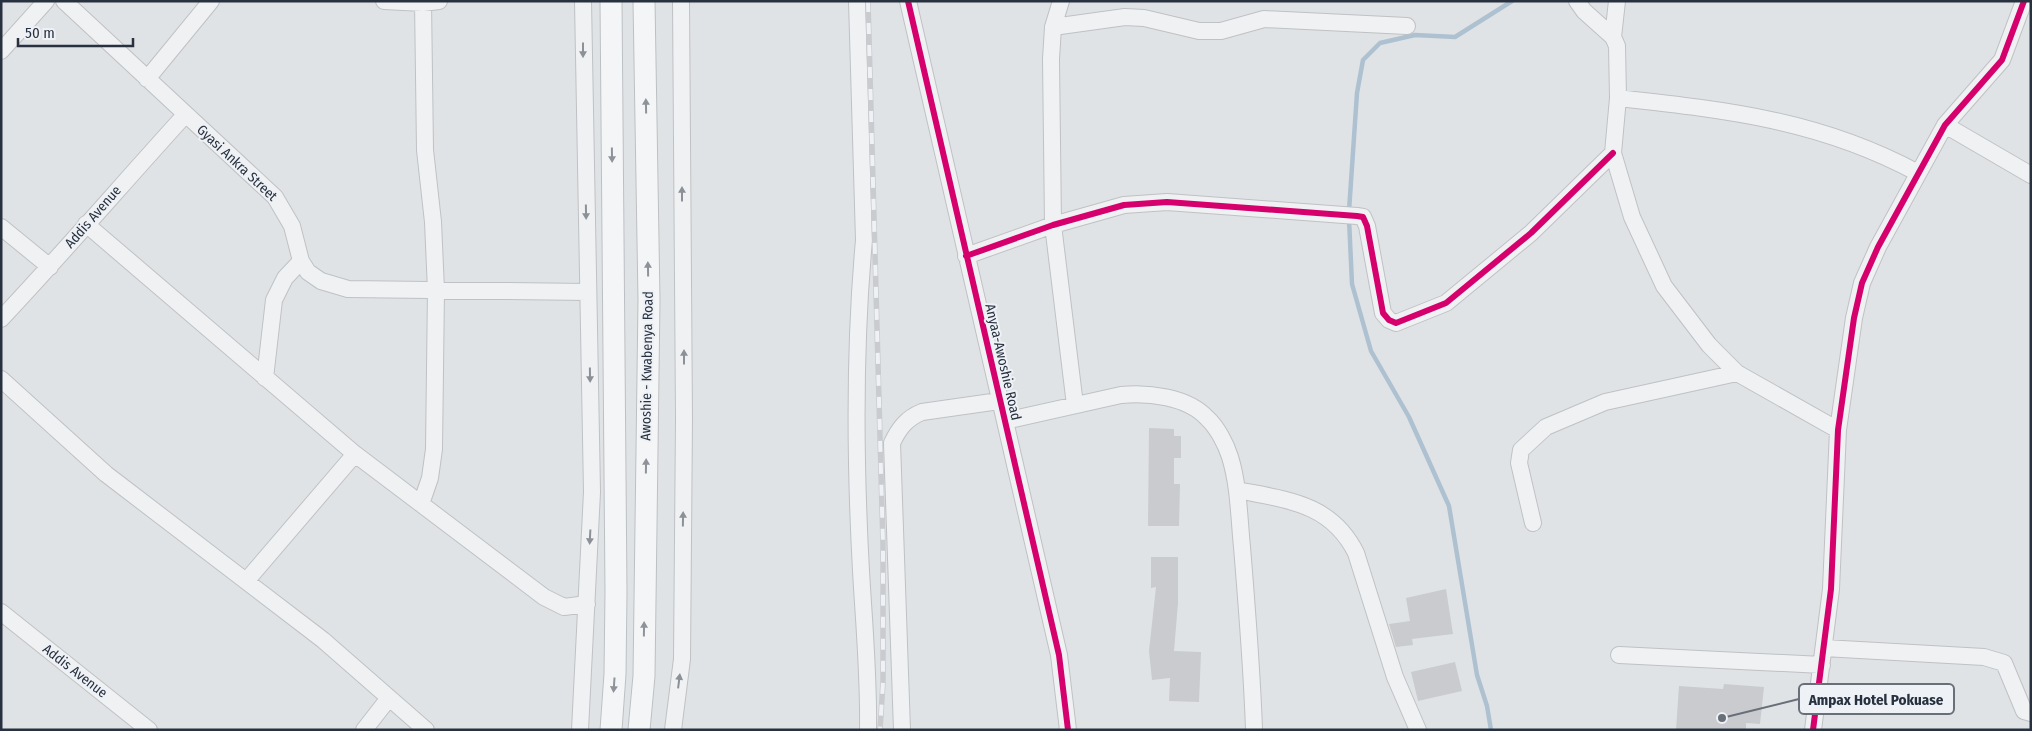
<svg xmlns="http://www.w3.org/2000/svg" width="2032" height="731" viewBox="0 0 2032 731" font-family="'Fira Sans Condensed',sans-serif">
	<rect width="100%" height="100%" fill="#e0e3e6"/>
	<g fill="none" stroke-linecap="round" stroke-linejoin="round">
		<!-- stream -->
		<path stroke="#aec1d1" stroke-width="4.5" d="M1349,211L1357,93L1363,60L1380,43L1415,35L1455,37L1512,1
			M1349,219L1352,284L1371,351L1409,417L1449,506L1477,675L1487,706L1491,730"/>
	</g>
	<!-- building -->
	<path fill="#c9cbce" d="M1149,428L1174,429V436H1181V458H1174V484H1180L1179,526H1148Z
		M1151,557H1178V603L1174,651L1201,652L1199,702L1169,701L1170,678L1152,680L1149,651L1156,587L1151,588Z
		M1446,589L1453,634L1412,639L1413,645L1396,647L1389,624L1410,621L1406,598Z
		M1455,662L1462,691L1418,701L1411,672Z
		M1724,684L1764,687L1760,724L1746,723V730H1676L1679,686L1723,689Z"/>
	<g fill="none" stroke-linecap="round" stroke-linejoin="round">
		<defs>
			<path id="minor" d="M64,1L275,197L292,226L301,261L308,272L321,281L348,289L588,292
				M384,1L423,3L439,1
				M857,1L864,240C854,349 855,461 861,571C864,624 869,676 868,730
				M908,1L1059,655L1068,730
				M1061,1L1053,27L1051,59L1053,225L1075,405
				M1577,1L1584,11L1613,37
				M1617,1L1613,37L1617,46L1618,98L1613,153L1632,217L1664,286L1709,345L1737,373L1838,430
				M1053,27L1125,17L1144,18L1199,31H1221L1264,19L1407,26
				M1,51L46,1
				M147,79L211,1
				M1618,98C1726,110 1820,120 1918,173
				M1945,125L2031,175
				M86,224L355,454L544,597L564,607L587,604
				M1,227L50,267
				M966,256L1053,225L1124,205L1167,202L1357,216L1363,217L1367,226L1383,313L1389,320L1396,323L1446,303L1531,233L1613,153
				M1,319C64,252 124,182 185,115
				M265,378L274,300L285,278L301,261
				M1,379L106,474L323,640L426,730
				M1005,421L1121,395C1148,392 1188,397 1207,418C1217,427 1226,444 1230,457C1239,486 1239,518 1242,547C1247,608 1252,669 1254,730
				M1237,490C1287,500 1331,503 1356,553L1395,677L1418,730
				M421,504L430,478L434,449L436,290L433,222L425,150L423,1
				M1533,523L1519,463L1521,450L1546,427L1605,402L1737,373
				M247,580L355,454
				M1,612L149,730
				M1824,648L1984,657L2004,663L2024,711L2031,713
				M1619,655L1822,665
				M364,730L389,698
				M580,730L592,492L583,1
				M673,730L682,659L684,419L681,1
				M902,730L892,443C899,428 907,418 922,412L999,401
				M1813,730L1831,589L1838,430L1854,318L1862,283L1878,247L1945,125L2002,60L2024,1"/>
			<path id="major" d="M611,730L615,674L616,592L611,1
				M639,730L644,676L649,300L644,1"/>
		</defs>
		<!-- minor casing -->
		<use href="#minor" stroke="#bfc1c4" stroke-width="18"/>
		<!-- major casing -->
		<use href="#major" stroke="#bdc0c3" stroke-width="23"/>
		<!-- minor -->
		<use href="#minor" stroke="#f0f1f2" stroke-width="16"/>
		<!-- major -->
		<use href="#major" stroke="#f4f5f6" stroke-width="21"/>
		<defs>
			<path id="rail" d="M868,1L883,545V682L880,730"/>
		</defs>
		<!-- rail casing -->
		<use href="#rail" stroke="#c9cbce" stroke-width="5.5"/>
		<!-- rail -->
		<use href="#rail" stroke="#eef1f5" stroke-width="4" stroke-dasharray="11" stroke-linecap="butt"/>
		<defs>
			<path id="cycleway" d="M908,1L1059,655L1068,730
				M966,256L1053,225L1124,205L1167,202L1357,216L1363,217L1367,226L1383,313L1389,320L1396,323L1446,303L1531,233L1613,153
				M1813,730L1831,589L1838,430L1854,318L1862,283L1878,247L1945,125L2002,60L2024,1"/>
		</defs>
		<!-- cycleway casing -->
		<use href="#cycleway" stroke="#eef1f5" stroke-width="9"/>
		<!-- cycleway -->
		<use href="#cycleway" stroke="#d6006c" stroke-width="6"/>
	</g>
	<!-- one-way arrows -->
	<defs><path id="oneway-solid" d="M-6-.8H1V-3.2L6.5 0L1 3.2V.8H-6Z" transform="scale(1.25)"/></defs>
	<g fill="#8c9198">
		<use href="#oneway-solid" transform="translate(583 50) rotate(90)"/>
		<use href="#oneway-solid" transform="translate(682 194) rotate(-90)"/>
		<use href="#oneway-solid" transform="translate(586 212) rotate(89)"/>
		<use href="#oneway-solid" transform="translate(684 357) rotate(-90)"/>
		<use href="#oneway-solid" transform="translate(590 375) rotate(89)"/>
		<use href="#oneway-solid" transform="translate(683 519) rotate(-89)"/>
		<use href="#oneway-solid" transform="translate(590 537) rotate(93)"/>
		<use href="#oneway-solid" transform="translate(679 681) rotate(-83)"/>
	</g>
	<g fill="#8e939a">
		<use href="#oneway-solid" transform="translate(646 106) rotate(-91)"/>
		<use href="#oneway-solid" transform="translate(612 155) rotate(89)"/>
		<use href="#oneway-solid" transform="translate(648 269) rotate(-91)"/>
		<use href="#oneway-solid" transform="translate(646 466) rotate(-89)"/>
		<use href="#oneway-solid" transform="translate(644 629) rotate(-89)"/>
		<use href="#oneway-solid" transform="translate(614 685) rotate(94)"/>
	</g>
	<g text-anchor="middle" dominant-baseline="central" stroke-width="4" stroke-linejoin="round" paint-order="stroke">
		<!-- street labels -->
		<g font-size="14" fill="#28313f" stroke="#eef1f5">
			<text transform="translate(237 163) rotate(43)">Gyasi Ankra Street</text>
			<text transform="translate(93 217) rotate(-49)">Addis Avenue</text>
			<text transform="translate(1003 362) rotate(77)">Anyaa-Awoshie Road</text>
			<text transform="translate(647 366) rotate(-89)">Awoshie - Kwabenya Road</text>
			<text transform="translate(75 671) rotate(38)">Addis Avenue</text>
		</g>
	</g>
	<!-- callouts -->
	<path fill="none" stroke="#686f79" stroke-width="2" d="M1722 718L1799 699"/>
	<circle fill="#686f79" stroke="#eef1f5" stroke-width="2" cx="1722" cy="718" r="5"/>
	<rect fill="#eef1f5" stroke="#686f79" stroke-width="2" x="1799" y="684" width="155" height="30" rx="5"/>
	<g font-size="15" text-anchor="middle" font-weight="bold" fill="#28313f">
		<text x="1876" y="705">Ampax Hotel Pokuase</text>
	</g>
	<!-- border -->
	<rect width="2032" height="731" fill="none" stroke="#28313f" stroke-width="5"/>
	<!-- scale -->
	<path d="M18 38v8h115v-8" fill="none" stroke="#28313f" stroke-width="2.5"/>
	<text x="25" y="38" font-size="15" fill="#28313f" stroke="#eef1f5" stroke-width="4" paint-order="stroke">50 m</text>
</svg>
